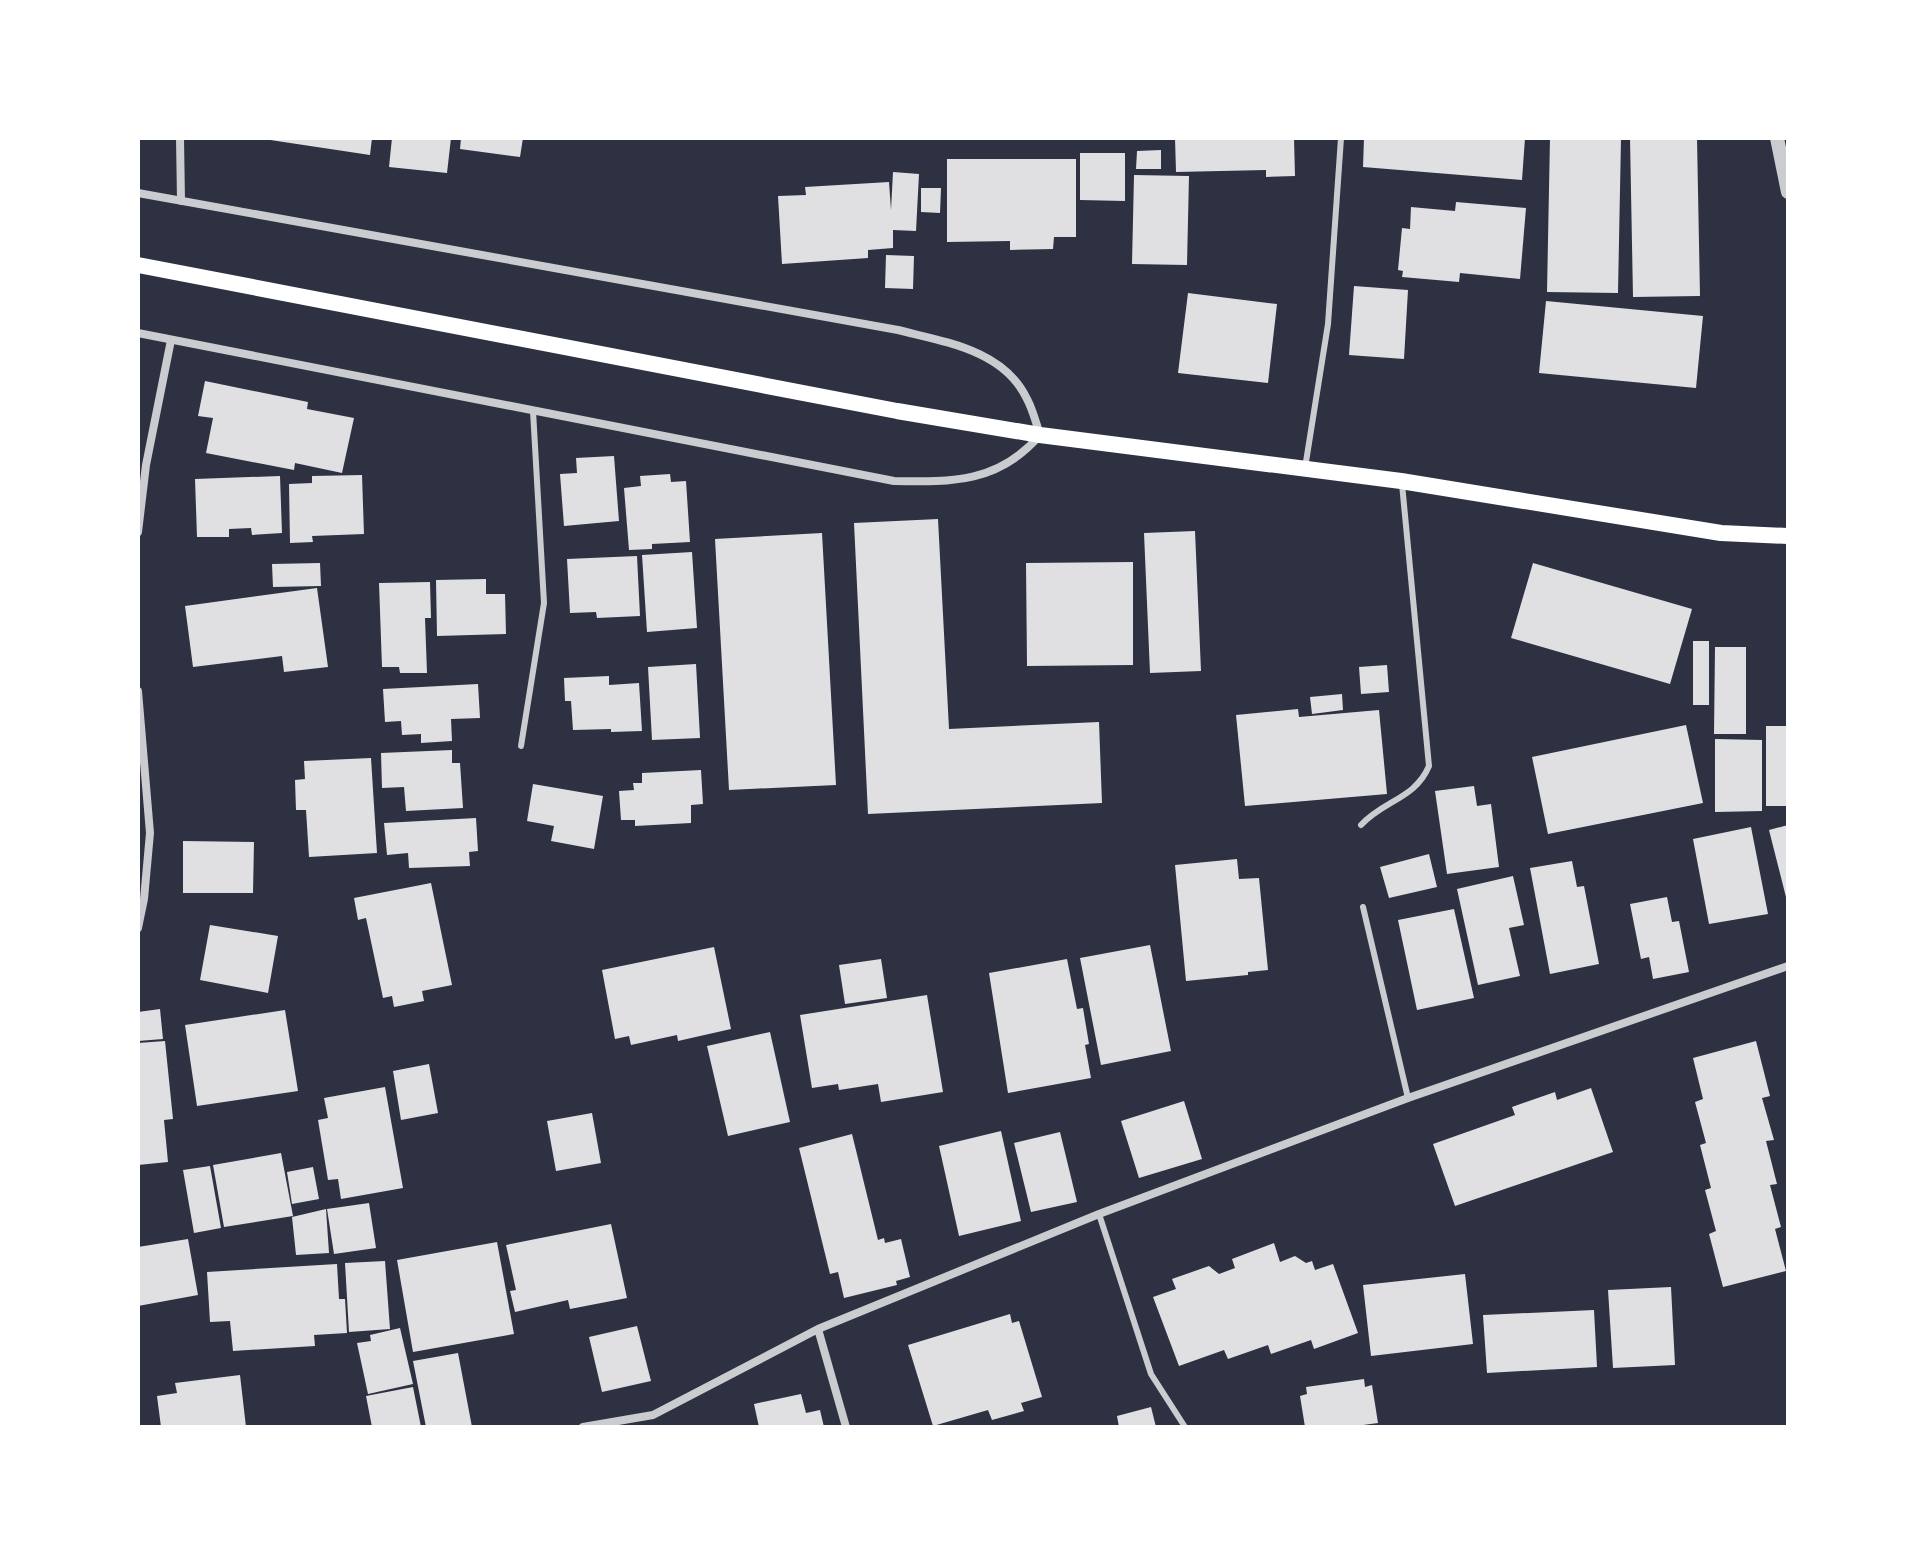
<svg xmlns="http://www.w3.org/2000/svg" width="1926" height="1565" viewBox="0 0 1926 1565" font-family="Jost,sans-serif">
	<rect width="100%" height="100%" fill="#2d3142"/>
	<!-- building -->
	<path fill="#e0e0e3" d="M257,138H372L370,155Z
		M392,138H451L447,173L389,167Z
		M461,138H523L520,157L460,149Z
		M1175,138H1294L1295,176L1266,177V170L1176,172Z
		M1364,138H1525L1522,180L1363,167Z
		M1550,138H1621L1618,293L1547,292Z
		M1630,138H1697L1700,296L1633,297Z
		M1161,150V169H1136L1137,151Z
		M1080,153H1125V201L1080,200Z
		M947,159H1076V237H1054L1053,249L1010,250V241L947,242Z
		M893,172L919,174L916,231L893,230V248L868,250V258L782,264L778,196L806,195L805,187L889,182L891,210Z
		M1134,175L1189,176L1187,265L1132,264Z
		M921,188H941L940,213L921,212Z
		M1456,202L1526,208L1520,279L1460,273L1459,282L1402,277L1403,271L1398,270L1402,228L1410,229L1411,207L1455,211Z
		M886,255L914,256L913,289L885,288Z
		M1354,286L1408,290L1404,359L1349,355Z
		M1188,293L1277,304L1268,383L1178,373Z
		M1546,301L1703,316L1696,388L1539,373Z
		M205,381L308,402L307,409L354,418L342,473L295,463L294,470L206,453L213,418L198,416Z
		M614,456L619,521L564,526L560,474L577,473L576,458Z
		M670,474L671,482L686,481L690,542L652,544V549L629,550L624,488L641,486L640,476Z
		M362,475L364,534L312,536L313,542L290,543L289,484L312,483V476Z
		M280,476L282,533L252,535L251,528L229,529V537H197L195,479Z
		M938,519L949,729L1099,722L1102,803L868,814L854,523Z
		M1195,531L1201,671L1150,673L1144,533Z
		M822,533L836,785L729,790L715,539Z
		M692,552L697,628L647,632L642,555Z
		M637,556L640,616L597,618L596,612L570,613L567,559Z
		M1133,562V665L1027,666L1026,563Z
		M320,563L321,586L273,587L272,564Z
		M1533,563L1692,609L1670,684L1511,638Z
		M486,579V594H505L506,634L437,636L436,580Z
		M430,582L431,618H425L427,673H400L399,667H382L379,583Z
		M317,588L328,667L284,672L282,656L193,667L185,606Z
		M1693,641H1709V705H1693Z
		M1715,647H1746V734H1714Z
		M696,664L700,738L652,740L648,667Z
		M1387,665L1389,692L1361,694L1359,667Z
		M609,676V685L639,683L642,731L611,732V729L573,730L571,701H565L564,678Z
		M478,684L480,718L451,719L452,741L421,743V734L402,735L401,721L385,722L383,689Z
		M1342,694L1343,710L1312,714L1310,697Z
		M1298,709L1299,717L1379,710L1387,794L1245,806L1236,715Z
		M1686,725L1703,803L1548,834L1532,757Z
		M1766,726H1788V806H1766Z
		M1715,739L1762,740V811L1715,812Z
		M452,750V763H460L463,808L406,811L404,787L382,788L381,753Z
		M371,758L377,853L309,857L306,810H296L295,780L305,779L304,761Z
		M701,770L703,804L691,805V823L635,826V820H621L619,791L634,790L633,783H642V773Z
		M533,784L603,796L594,849L551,841L554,826L527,821Z
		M1474,786L1477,806L1491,804L1499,867L1447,874L1435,791Z
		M476,818L478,851L469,852L470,866L409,868L408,853L387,855L384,823Z
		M1788,825V901H1787L1769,830Z
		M1751,827L1768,914L1709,924L1693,839Z
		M183,841L254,842L253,893H183Z
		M1429,854L1437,887L1389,898L1380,867Z
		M1237,859L1239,879L1259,878L1268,970L1248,972V975L1186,981L1175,865Z
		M1572,861L1577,887L1584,886L1599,964L1550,974L1530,868Z
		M1513,876L1524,925L1509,928L1520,976L1478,985L1457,889Z
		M431,883L452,985L422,991L424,1001L394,1007L392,996L383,998L366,918L358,920L354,898Z
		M1667,897L1672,922L1679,921L1689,972L1653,979L1649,957L1641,959L1630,904Z
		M1454,909L1474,998L1417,1010L1398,920Z
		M210,925L278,936L268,993L200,980Z
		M1150,945L1171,1051L1101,1065L1080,958Z
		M714,947L731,1029L678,1041L677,1035L631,1045L629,1036L615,1039L602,970Z
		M881,959L887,998L845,1004L839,965Z
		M1067,959L1077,1009L1083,1008L1089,1044L1085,1045L1091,1078L1008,1093L989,973Z
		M927,995L943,1092L881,1102L878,1084L839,1090L838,1084L812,1088L800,1015Z
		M160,1009L163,1039L138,1041V1012Z
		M285,1010L298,1091L197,1106L185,1025Z
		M770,1032L790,1122L728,1136L707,1046Z
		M165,1041L173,1119L164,1120L168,1162L138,1165V1043Z
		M1756,1041L1770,1096L1762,1098L1774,1140L1766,1141L1777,1184L1770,1185L1781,1227L1775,1229L1786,1271L1723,1287L1709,1234L1716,1231L1705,1190L1711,1188L1700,1145L1706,1143L1695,1102L1703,1099L1693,1058Z
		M429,1064L438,1113L401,1120L393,1071Z
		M385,1087L403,1188L341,1199L338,1179L328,1180L318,1120L328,1118L324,1098Z
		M1591,1088L1613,1152L1455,1206L1433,1144L1515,1115L1512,1107L1555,1092L1557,1100Z
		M1184,1101L1202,1159L1139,1178L1121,1121Z
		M592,1113L601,1163L556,1171L547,1121Z
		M1001,1131L1021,1221L959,1236L939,1146Z
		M1060,1132L1077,1202L1031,1212L1014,1143Z
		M852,1134L878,1240L884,1238L885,1243L901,1239L910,1277L896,1281L897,1285L844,1298L838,1272L830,1274L799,1148Z
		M281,1153L293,1216L224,1227L213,1165Z
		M210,1166L221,1228L194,1233L183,1170Z
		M313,1167L319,1199L292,1204L287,1172Z
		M369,1203L376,1248L334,1254L327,1209Z
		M326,1209L329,1253L296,1255L292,1217Z
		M611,1224L627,1298L570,1309L568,1300L515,1312L510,1291L516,1290L506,1245Z
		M188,1239L198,1295L138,1306V1247Z
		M497,1242L514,1334L413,1352L397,1260Z
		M1274,1243L1280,1262L1295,1256L1306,1263L1312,1261L1315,1270L1333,1264L1358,1333L1314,1349L1311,1340L1271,1354L1268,1345L1228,1359L1224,1350L1179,1366L1153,1297L1176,1289L1172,1279L1209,1266L1219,1274L1235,1268L1232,1259Z
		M385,1261L390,1329L349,1332L345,1263Z
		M337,1264L339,1299H345L347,1333L314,1335L315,1346L233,1351L230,1321L210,1322L207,1272Z
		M1465,1274L1473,1344L1371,1356L1363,1285Z
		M1671,1287L1675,1365L1613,1368L1608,1290Z
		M1594,1310L1597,1367L1487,1373L1483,1315Z
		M1010,1314L1012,1323L1019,1321L1042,1397L1021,1403L1024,1411L992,1420L988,1410L933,1426L908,1345Z
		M637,1326L651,1381L602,1392L589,1337Z
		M400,1328L413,1384L368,1394L357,1343L371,1341L370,1335Z
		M458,1353L472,1427H426L413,1361Z
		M240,1375L246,1427H161L157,1396L177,1393L175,1383Z
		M1364,1379L1365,1387L1372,1385L1378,1423L1348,1427H1305L1300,1396L1307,1394L1306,1387Z
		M413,1387L421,1427H372L366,1396Z
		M801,1394L806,1413L820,1410L824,1427H759L754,1404Z
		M1151,1407L1156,1427H1119L1117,1416Z"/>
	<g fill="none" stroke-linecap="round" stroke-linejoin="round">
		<!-- service -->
		<path stroke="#caccd0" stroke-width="6" d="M1305,468L1328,324L1341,138
			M521,746L544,603L533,411
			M1361,825C1384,800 1415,799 1429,766L1402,484
			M1363,907L1408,1098
			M1099,1214L1151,1374L1185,1427"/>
		<!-- minor -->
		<path stroke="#caccd0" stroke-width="8" d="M180,138L181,201
			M138,193L898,330C945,342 1004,350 1027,399C1033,410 1036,423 1040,435C999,483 952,482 894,481L138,333
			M138,532L146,465L171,340
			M138,691L150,833L144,899L138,928
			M818,1329L846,1427
			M583,1427L653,1415L818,1329L1099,1214L1408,1098L1788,966"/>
		<!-- tertiary -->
		<path stroke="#caccd0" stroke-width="14" d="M1777,138L1788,192"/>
		<!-- secondary -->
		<path stroke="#fff" stroke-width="16" d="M138,265L897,411L1040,435L1401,481L1721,533L1788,536"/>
	</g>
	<!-- border -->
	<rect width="1926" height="1565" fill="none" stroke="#ffffff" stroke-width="280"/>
</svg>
